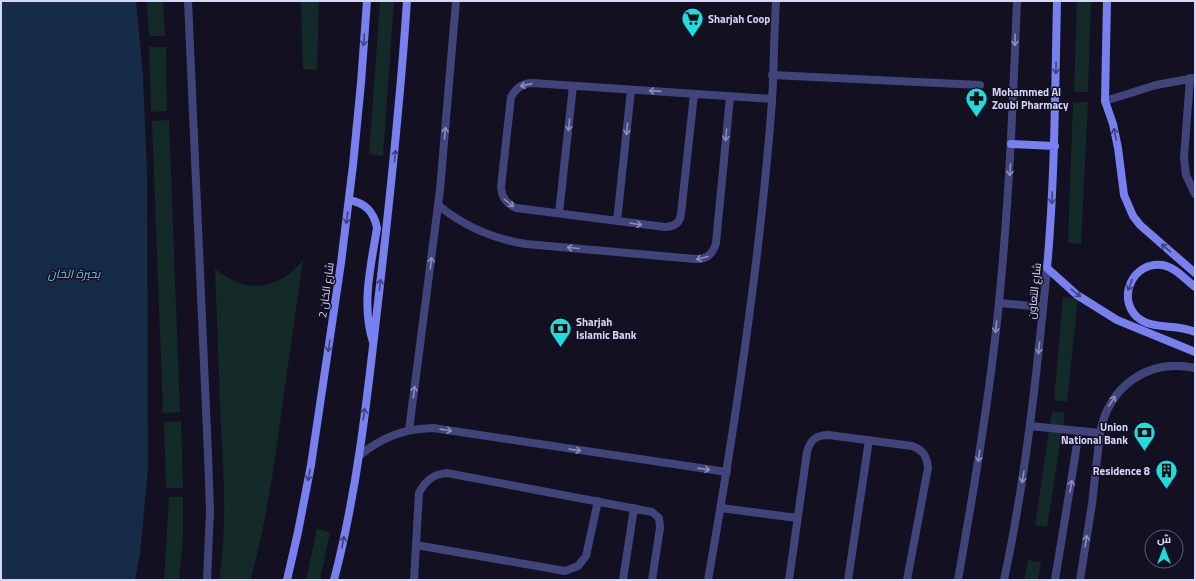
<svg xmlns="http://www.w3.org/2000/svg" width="1196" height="581" viewBox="0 0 1196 581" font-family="'Titillium Web',Cairo,sans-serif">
	<rect width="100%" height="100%" fill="#121021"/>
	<!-- green -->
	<path fill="#142a28" d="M147,1H163L165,36H149Z
		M301,1H319L317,70L303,69Z
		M380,1H394L383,156L369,154Z
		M1077,1H1091L1088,92H1074Z
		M149,47H166L167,111L151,112Z
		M1073,102H1088L1081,244L1068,243Z
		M169,120L180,412L163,413L152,121Z
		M303,260L273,472L263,528L251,580H219C227,530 224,478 221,428C219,375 217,322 215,269C246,295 278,290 303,260Z
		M1063,297L1078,298L1067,402L1054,400Z
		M1052,411L1065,413L1047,527L1035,525Z
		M181,421L183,488H166L164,422Z
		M169,497H183V536L179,580H164Z
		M317,529L330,532L320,580H306Z
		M1028,560L1041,562L1038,580H1024Z"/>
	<!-- water -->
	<path fill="#162c46" d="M1,1H136L143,76L147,172L148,468L140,555L135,580H1Z"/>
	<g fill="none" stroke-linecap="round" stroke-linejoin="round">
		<!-- service -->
		<path stroke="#41447a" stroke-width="8" d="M772,75L980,85
			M1190,78L1184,158L1186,175L1195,194
			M694,94L681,214C680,223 674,227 665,227L516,208C506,203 502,198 501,187L511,97C516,88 522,83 532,83C612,89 692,94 772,99
			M1105,101L1156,85L1195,78
			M438,205C465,227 493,239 526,244L695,259C706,260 713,254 716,243L730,97
			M559,213L573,86
			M617,221L631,90
			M409,430L440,190L456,1
			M721,508L797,518
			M416,545L565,571L578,566L586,556L598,501
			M414,580L419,493C425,481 433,474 447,473L652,512L659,518L660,528L652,580
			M623,580L634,508
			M789,580L807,452C810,440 816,435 828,435L912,446C923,450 927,456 928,468L907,580
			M848,580L869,440
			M958,580C974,488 990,395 999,302C1009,202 1013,102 1017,1"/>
		<!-- pedestrian -->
		<path stroke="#41447a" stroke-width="8" d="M188,1L208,454L210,511L207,580"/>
		<!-- minor -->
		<path stroke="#41447a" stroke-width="8" d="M359,456C382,437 403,429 433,428L727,472
			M1080,580L1092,504L1100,433C1109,386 1148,358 1195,368"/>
		<!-- tertiary -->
		<path stroke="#41447a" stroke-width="8" d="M999,303L1043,307
			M1030,426L1100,433
			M708,580C736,421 760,262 772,101C774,68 774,34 776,1
			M1004,580C1026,477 1037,372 1047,268
			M1055,580L1071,482L1079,431"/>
		<!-- secondary -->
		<path stroke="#787fee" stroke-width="8" d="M1057,1C1055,90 1055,179 1047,268L1077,295L1117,320L1195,352
			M1107,1L1105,101L1113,124L1118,148L1124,195L1133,216L1140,225L1195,273
			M1011,144L1055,146
			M349,200C366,203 374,212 377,228C371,265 361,305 373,342
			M1195,287C1185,279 1175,267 1162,265C1134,261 1116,297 1137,317C1153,331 1176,323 1195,332
			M287,580L298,532L311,465L341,263L353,165L361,83L367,1
			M334,580C357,492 367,401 377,311C389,208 400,105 407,1"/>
	</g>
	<!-- one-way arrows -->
	<defs><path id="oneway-shaft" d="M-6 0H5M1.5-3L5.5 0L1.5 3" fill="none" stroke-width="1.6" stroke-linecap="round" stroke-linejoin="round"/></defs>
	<g stroke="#40427d">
		<use href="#oneway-shaft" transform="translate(364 40) rotate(94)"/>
		<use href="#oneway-shaft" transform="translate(1056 68) rotate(91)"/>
		<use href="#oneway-shaft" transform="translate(1115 134) rotate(-102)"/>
		<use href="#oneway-shaft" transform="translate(395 156) rotate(-85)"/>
		<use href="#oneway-shaft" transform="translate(1052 198) rotate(93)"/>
		<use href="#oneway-shaft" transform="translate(347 218) rotate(97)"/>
		<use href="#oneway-shaft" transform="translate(1166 248) rotate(-139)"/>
		<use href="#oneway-shaft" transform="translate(380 285) rotate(-83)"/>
		<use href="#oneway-shaft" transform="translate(1130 285) rotate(111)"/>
		<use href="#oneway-shaft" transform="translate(1076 293) rotate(38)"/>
		<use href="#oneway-shaft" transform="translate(329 346) rotate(99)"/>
		<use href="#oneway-shaft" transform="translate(364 414) rotate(-82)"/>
		<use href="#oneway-shaft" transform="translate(309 475) rotate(101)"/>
		<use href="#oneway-shaft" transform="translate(343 542) rotate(-80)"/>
	</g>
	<g stroke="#8c8dba">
		<use href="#oneway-shaft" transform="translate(1015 40) rotate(92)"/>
		<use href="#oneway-shaft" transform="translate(526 85) rotate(167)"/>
		<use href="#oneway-shaft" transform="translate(655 91) rotate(-176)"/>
		<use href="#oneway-shaft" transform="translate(569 125) rotate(96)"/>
		<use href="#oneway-shaft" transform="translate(627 129) rotate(96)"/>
		<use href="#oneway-shaft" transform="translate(445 133) rotate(-85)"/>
		<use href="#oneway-shaft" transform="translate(726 135) rotate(96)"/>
		<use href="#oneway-shaft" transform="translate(1010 170) rotate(94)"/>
		<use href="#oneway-shaft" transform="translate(509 203) rotate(38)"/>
		<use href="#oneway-shaft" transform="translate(636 224) rotate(8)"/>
		<use href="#oneway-shaft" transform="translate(573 248) rotate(-175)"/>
		<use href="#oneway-shaft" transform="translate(702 258) rotate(165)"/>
		<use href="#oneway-shaft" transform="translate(431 263) rotate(-83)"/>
		<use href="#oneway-shaft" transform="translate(996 327) rotate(97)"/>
		<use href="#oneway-shaft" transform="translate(1039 348) rotate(96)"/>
		<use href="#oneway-shaft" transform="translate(414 392) rotate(-83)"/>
		<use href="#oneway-shaft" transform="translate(1112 401) rotate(-58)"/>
		<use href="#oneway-shaft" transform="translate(446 430) rotate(8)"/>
		<use href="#oneway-shaft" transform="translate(575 450) rotate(8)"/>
		<use href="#oneway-shaft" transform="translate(979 456) rotate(98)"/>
		<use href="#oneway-shaft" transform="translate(704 469) rotate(8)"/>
		<use href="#oneway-shaft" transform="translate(1023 477) rotate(99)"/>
		<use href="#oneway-shaft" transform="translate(1071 486) rotate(-81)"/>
		<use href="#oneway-shaft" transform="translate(1086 541) rotate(-81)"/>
	</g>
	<!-- icons -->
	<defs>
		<symbol id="supermarket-pin" viewBox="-11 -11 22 30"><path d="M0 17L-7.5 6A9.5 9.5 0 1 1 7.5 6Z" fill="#1cdde0" stroke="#121021"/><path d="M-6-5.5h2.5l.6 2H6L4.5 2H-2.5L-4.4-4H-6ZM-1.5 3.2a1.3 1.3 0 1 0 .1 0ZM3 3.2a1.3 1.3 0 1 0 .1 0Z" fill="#111"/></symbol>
		<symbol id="pharmacy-pin" viewBox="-11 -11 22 30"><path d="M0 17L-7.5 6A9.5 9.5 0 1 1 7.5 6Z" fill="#1cdde0" stroke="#121021"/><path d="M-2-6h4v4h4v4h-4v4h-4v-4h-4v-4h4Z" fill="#111"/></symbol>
		<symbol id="bank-pin" viewBox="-11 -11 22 30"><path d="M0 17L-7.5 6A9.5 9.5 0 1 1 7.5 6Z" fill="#1cdde0" stroke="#121021"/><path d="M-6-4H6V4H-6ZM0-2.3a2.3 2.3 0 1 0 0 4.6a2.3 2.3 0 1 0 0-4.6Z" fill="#111"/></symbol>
		<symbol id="building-pin" viewBox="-11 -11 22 30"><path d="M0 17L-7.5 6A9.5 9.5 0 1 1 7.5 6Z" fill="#1cdde0" stroke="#121021"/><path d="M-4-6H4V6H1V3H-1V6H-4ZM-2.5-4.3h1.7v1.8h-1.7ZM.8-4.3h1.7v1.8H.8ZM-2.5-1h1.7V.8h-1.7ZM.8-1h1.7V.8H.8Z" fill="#111"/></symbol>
	</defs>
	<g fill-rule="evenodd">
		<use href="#supermarket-pin" x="680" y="6" width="25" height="34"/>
		<use href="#pharmacy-pin" x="964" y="86" width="25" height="34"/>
		<use href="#bank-pin" x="548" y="316" width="25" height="34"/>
		<use href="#bank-pin" x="1132" y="420" width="25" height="34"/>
		<use href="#building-pin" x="1154" y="458" width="25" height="34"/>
	</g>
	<g text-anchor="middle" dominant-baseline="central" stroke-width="3" stroke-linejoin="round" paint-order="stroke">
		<!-- poi labels -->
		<g font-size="11" font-weight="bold" fill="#d7d6fa" stroke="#121021" text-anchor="start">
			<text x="708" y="19">Sharjah Coop</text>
			<text x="992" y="92">Mohammed Al<tspan x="992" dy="13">Zoubi Pharmacy</tspan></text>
			<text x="576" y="322">Sharjah<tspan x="576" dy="13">Islamic Bank</tspan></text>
			<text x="1128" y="427" text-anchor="end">Union<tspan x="1128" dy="13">National Bank</tspan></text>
			<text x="1150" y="471" text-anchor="end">Residence 8</text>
		</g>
		<!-- street labels -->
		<g font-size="11" fill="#d7d6fa" stroke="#121021">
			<text transform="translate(326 290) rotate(-82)">شارع الخان 2</text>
			<text transform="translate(1034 291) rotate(-84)">شارع التعاون</text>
		</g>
		<!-- water labels -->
		<g font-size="12" font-style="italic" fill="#70beed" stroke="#121021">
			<text x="74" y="273">بحيرة الخان</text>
		</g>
	</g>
	<!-- border -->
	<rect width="1196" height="581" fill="none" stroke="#d7d6fa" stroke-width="4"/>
	<!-- north arrow -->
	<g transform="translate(1164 549)"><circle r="19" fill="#121021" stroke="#615f78"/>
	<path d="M0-3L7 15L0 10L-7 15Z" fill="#1cdde0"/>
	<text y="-6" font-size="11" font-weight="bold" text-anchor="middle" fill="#d7d6fa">ش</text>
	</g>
</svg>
